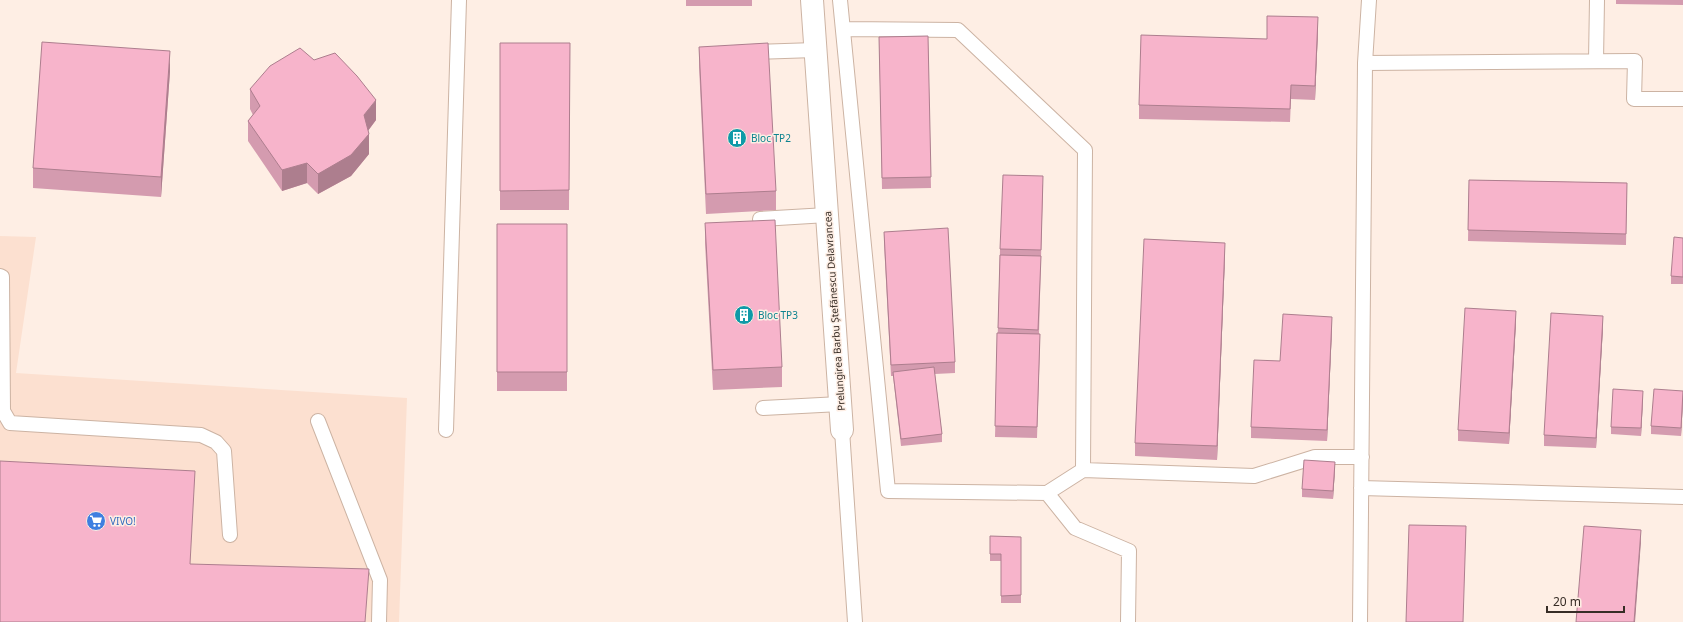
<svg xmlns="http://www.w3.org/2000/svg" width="1683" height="622" viewBox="0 0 1683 622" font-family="'Noto Sans',sans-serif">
	<rect width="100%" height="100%" fill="#feeee4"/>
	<!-- built -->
	<path fill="#fce0d0" d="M0,236L36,237L16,373L407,398L399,622H0Z"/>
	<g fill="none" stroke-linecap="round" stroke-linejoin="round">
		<defs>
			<path id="lane" d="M840,0L888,491L1047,493L1083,470L1085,150L958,30L843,29
				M753,52L815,50
				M1596,61L1597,0
				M1365,63L1635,61L1634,99H1683
				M760,219L827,215
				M0,276L2,277L3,411L10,423L201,435L216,442L224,451L230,535
				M763,408L840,404
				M318,421L380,580L379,622
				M446,430L459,0
				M842,430L855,622
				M1083,470L1254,476L1315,457H1362
				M1361,488L1683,497
				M1047,493L1075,528L1129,551L1128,622
				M1360,622L1365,63L1369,0"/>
			<path id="street" d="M812,0L842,430"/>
		</defs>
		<!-- lane casing -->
		<use href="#lane" stroke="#ccb3a3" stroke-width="16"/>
		<!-- street casing -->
		<use href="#street" stroke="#ccb3a3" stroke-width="24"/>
		<!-- lane -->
		<use href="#lane" stroke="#fff" stroke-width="14"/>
		<!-- street -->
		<use href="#street" stroke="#fff" stroke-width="22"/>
	</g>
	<!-- wall -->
	<path fill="#d49baf" d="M686,0H752V6H686Z
		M1616,0H1683V5L1616,4Z
		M1318,30L1315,100L1291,99L1290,122L1139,119V105L1267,39Z
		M928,36L931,188L882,189L879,37Z
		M500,43H570L569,210H500Z
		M699,47L776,191V210L706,214L699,66Z
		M314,60L376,120L368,131L369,154L351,176L318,194L307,183L282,191L248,141V121L253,115L250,109V89Z
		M170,71L161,197L33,188V168Z
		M1469,180L1627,183L1626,245L1468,241Z
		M1043,184L1039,334L1040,345L1037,438L995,437L1000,249Z
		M705,223L782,367V387L713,390L705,243Z
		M497,224H567V391H497Z
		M884,232L955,362V373L935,374L942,434V442L901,446L893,376H891L884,243Z
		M1683,238V284H1671V276Z
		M1225,256L1217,460L1135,456V443Z
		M1516,322L1509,444L1458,441V430Z
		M1603,327L1596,448L1544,446V435Z
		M1332,328L1327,441L1251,438V427L1280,361Z
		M1683,391V401L1681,436L1651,434V426Z
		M1643,399L1641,436L1611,434V427Z
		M1335,469L1333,499L1302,497V489Z
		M990,536L1021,537V603H1001V561H990Z"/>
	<!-- shaded-wall -->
	<path fill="#ad7e8e" d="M1318,17V30L1315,100V86Z
		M170,51V71L161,197V177Z
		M376,100V120L364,136V115Z
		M369,134V154L351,176L318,194V174Z
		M307,163V183L282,191V170Z
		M1225,243V256L1217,460V446Z
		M1516,311V322L1509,444V433Z
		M1603,316V327L1596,448V438Z
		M1332,317V328L1327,441V430Z
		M1643,391V399L1641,436V428Z
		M1683,394V401L1681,436V428Z
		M1335,462V469L1333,499V491Z
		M1641,530V541L1635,622H1634Z"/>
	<!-- building -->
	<path fill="#f7b4cb" stroke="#ad7e8e" d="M1267,16L1318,17L1315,86L1291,85L1290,109L1139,105L1141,35L1267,39Z
		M928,36L931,177L882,178L879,37Z
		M42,42L170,51L161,177L33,168Z
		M500,43H570L569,190L500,191Z
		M768,43L776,191L706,194L699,47Z
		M300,48L314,60L335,53L357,76L376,100L364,115L369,134L351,155L318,174L307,163L282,170L248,121L260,106L250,89L270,66Z
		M1003,175L1043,176L1041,250L1000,249Z
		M1469,180L1627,183L1626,234L1468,230Z
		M775,220L782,367L713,370L705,223Z
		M497,224H567V372H497Z
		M948,228L955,362L891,365L884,232Z
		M1674,237L1683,238V277L1671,276Z
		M1144,239L1225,243L1217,446L1135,443Z
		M1000,255L1041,256L1038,330L998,328Z
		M1465,308L1516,311L1509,433L1458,430Z
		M1551,313L1603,316L1596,438L1544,435Z
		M1283,314L1332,317L1327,430L1251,427L1254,360L1280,361Z
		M997,333L1040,334L1037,427L995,426Z
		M934,367L942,434L901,439L893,372Z
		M1613,389L1643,391L1641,428L1611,427Z
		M1654,389L1683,391L1681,428L1651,426Z
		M1304,460L1335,462L1333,491L1302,489Z
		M0,461L195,471L190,564L369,569L365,622H0Z
		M1409,525L1466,526L1463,622H1406Z
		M1584,526L1641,530L1634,622H1576Z
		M990,536L1021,537V595L1001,596V554H990Z"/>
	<!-- icons -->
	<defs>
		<symbol id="building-disc" viewBox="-11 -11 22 22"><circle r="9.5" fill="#0f9aa8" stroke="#feeee4"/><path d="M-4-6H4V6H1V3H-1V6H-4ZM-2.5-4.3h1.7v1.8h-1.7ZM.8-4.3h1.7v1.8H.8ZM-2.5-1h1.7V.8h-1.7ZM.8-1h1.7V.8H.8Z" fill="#fff"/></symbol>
		<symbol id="supermarket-disc" viewBox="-11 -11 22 22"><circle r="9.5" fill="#3f7fe0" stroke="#feeee4"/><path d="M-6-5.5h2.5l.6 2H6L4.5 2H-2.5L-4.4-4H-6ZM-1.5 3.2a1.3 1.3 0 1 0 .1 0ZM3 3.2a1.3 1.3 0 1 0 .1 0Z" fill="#fff"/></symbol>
	</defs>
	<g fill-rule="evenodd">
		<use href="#building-disc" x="726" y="127" width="22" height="22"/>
		<use href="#building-disc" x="733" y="304" width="22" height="22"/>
		<use href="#supermarket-disc" x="85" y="510" width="22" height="22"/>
	</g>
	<g text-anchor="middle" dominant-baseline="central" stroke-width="3" stroke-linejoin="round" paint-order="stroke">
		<!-- culture labels -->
		<g font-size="10" fill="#0d838f" stroke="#feeee4" text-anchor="start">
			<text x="751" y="138">Bloc TP2</text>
			<text x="758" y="315">Bloc TP3</text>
		</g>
		<!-- street labels -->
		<g font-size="10" fill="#372d26" stroke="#feeee4">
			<text transform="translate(834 311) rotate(-94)">Prelungirea Barbu Ștefănescu Delavrancea</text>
		</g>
		<!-- shop labels -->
		<g font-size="10" fill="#366cbe" stroke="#feeee4" text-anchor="start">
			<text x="110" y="521">VIVO!</text>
		</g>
	</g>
	<!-- scale -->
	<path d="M1547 606v6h77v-6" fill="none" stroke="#372d26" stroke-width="2"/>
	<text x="1553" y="606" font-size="12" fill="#372d26" stroke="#feeee4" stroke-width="3" paint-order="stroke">20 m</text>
</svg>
